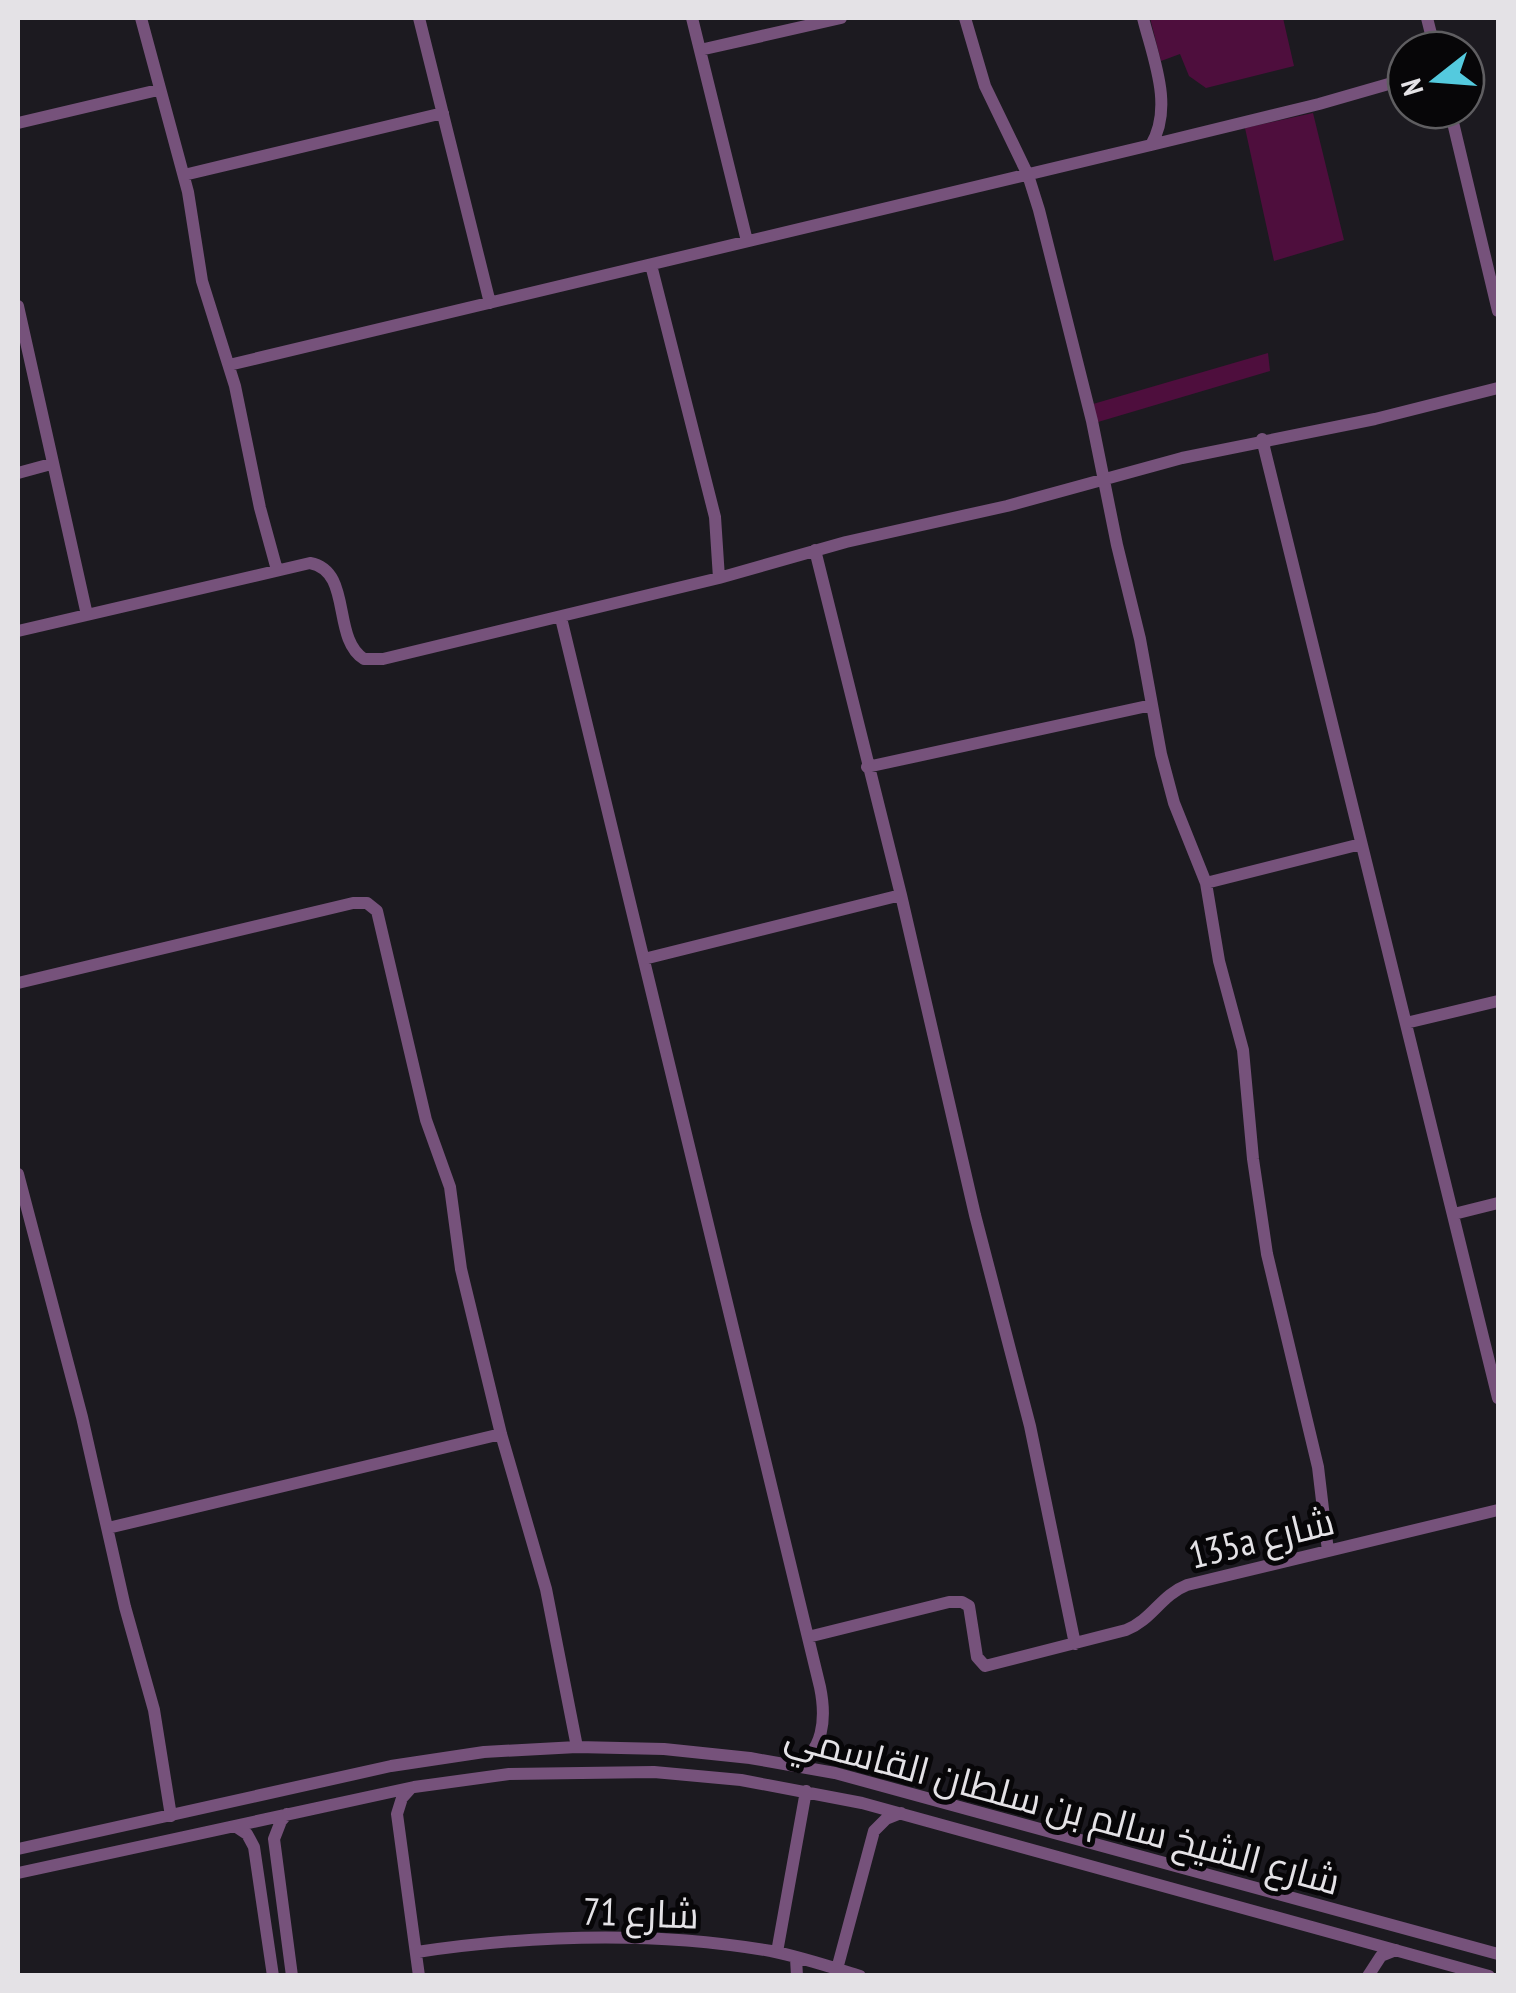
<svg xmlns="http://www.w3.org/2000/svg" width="1516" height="1993" viewBox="0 0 1516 1993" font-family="'PT Sans Narrow',Cairo,sans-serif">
	<rect width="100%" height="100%" fill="#1c1a20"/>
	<!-- green -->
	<path fill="#4e0e3d" d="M1150,18H1283L1294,66L1206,88L1189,76L1180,54L1161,61Z
		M1313,113L1344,240L1274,261L1245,128Z
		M1268,353L1270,371L1098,422L1093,404Z"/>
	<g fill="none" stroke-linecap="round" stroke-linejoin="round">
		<!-- minor -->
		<path stroke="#76527b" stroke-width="12" d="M141,18L188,192L202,281L235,386L260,508L277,570
			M419,18L490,303
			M692,18L747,241
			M965,18L985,86L1028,175L1039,210L1092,421L1117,545L1140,639L1161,754L1174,803L1206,883L1219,961L1243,1050L1253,1159L1267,1254L1318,1467L1328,1551
			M1143,18C1153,58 1174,107 1151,145
			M1427,18L1435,50
			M700,50L841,18
			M1450,110L1498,311
			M18,123L158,90
			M184,175L443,113
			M651,265L715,517L719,578
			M18,306L87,615
			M229,365L1151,145L1319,104L1406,79
			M1262,439L1498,1398
			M18,473L51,464
			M815,550L901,895L975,1215L1030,1426L1075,1644
			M561,618L820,1687C826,1716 825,1755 792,1765
			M18,631L310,563C353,571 331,638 364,659H383L719,578L846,542L1007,506L1182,458L1375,419L1498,388
			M867,767L1152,705
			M1206,883L1361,844
			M644,959L901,895
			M18,983L353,903H367L377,911L426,1120L450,1187L461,1269L501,1434L546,1589L577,1747
			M1406,1023L1498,1001
			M18,1174L82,1417L125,1607L154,1710L171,1816
			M1454,1214L1498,1203
			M108,1528L501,1434
			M808,1637L949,1602H962L969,1606L977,1657L985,1666L1126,1630C1152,1620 1161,1595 1187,1585L1498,1510
			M410,1789L402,1798L397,1814L419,1976
			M287,1814L281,1821L274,1839L292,1976
			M235,1826L247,1834L254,1847L273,1976
			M18,1849L391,1766L484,1752L577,1747L664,1749L750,1758L835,1773L1498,1954
			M18,1873L414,1787L509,1774L654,1772L741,1780L862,1803L1489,1976
			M417,1952C532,1935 655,1931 771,1951C801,1957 831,1967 860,1976
			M777,1952L806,1791
			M796,1958L797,1976
			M837,1969L874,1831L886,1819L901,1813
			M1368,1976L1381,1956L1396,1950"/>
	</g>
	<g text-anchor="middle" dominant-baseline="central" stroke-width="10" stroke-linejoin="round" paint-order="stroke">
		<!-- street labels -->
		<g font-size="38" fill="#e4e2e6" stroke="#070608">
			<text transform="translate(1261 1537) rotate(-14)">135a شارع</text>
			<text transform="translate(1063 1807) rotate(15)">شارع الشيخ سالم بن سلطان القاسمي</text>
			<text transform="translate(641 1912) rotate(2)">شارع 71</text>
		</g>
	</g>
	<!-- border -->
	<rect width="1516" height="1993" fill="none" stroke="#e4e2e6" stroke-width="40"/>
	<!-- north arrow -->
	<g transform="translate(1436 80) rotate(253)"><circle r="48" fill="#070608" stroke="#5f5e61" stroke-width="2.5"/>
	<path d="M0-8L18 38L0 25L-18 38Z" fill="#54cade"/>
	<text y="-15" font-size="28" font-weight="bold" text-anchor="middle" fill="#e4e2e6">N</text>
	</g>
</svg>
